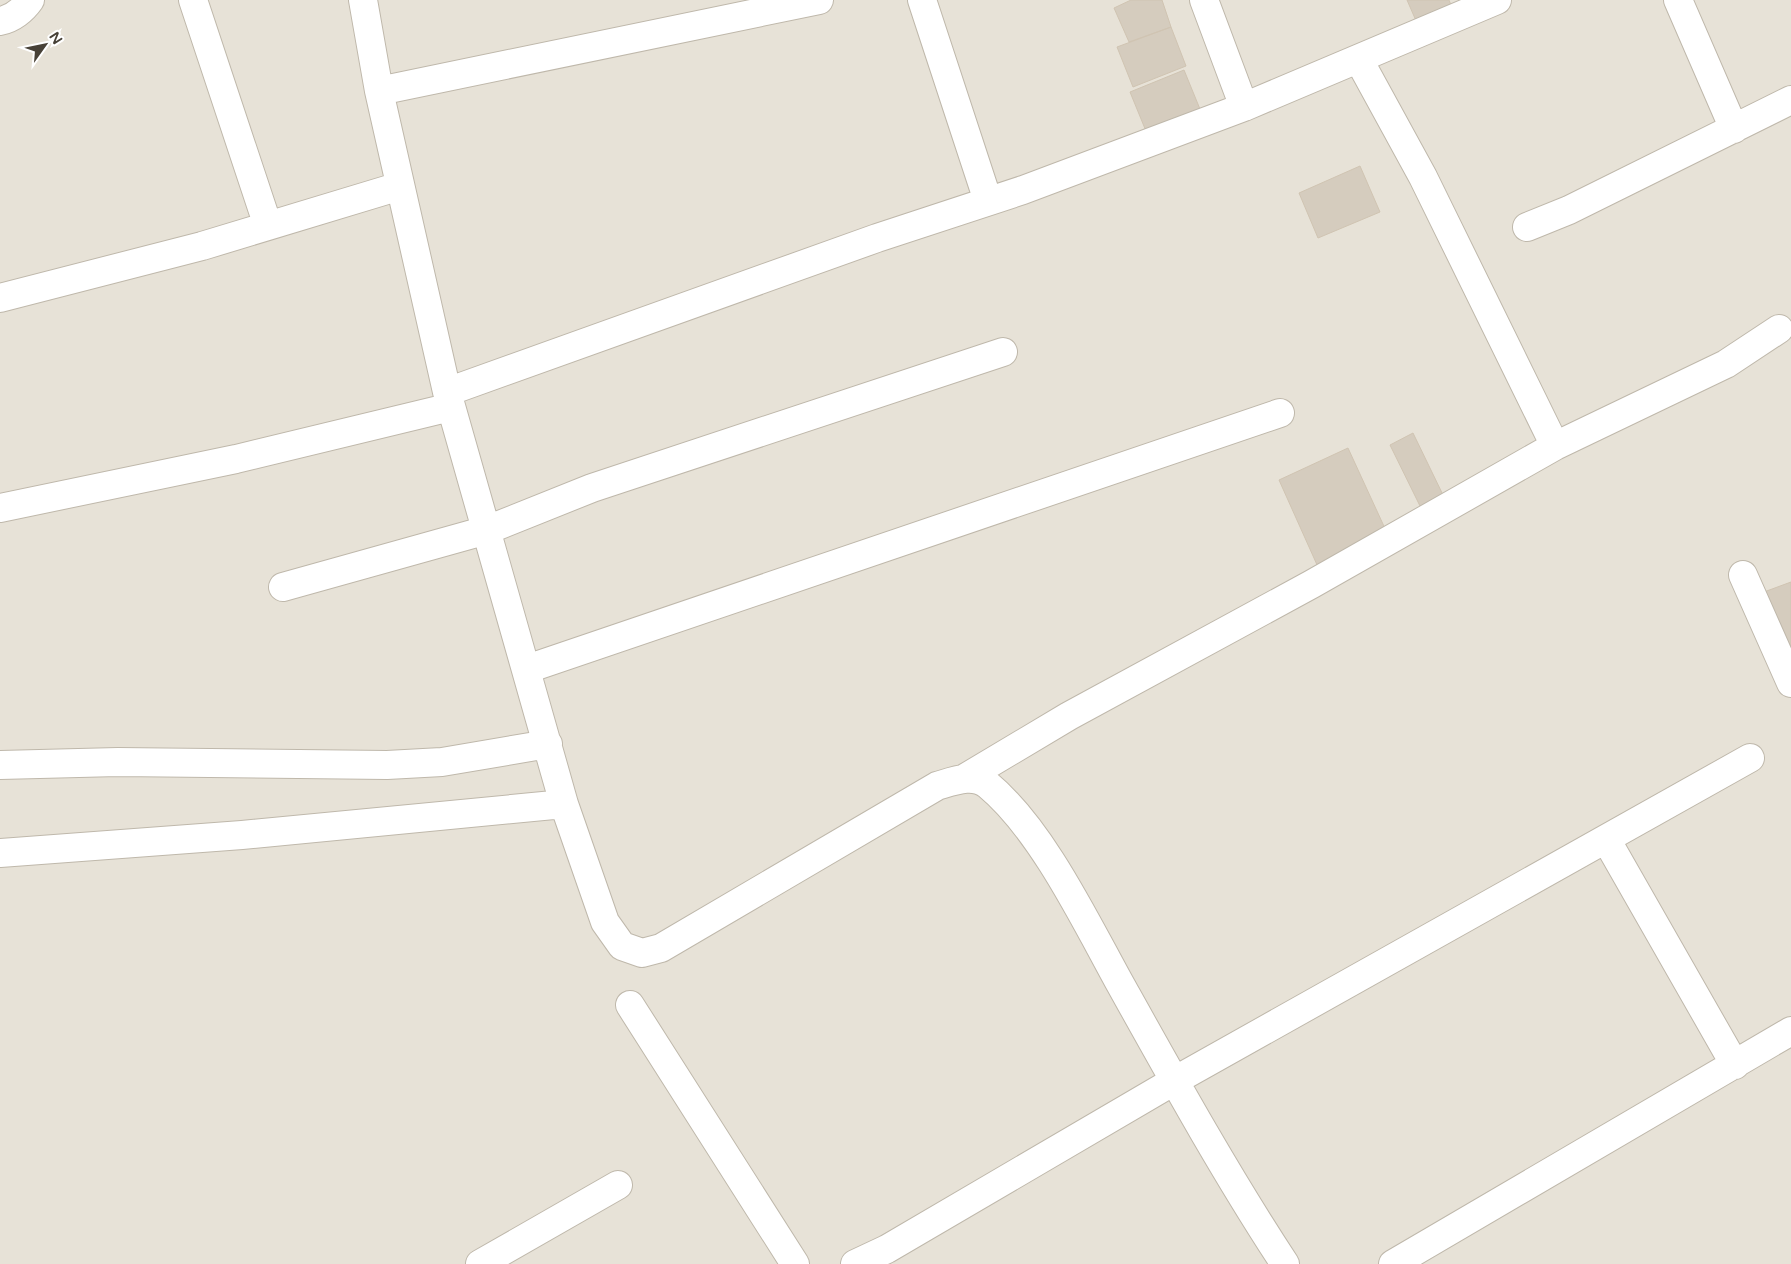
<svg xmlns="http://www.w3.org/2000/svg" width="1791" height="1264" viewBox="0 0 1791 1264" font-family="'Varela Round',sans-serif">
	<rect width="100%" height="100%" fill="#f4f0e9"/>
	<!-- residential -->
	<path fill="#e7e2d7" d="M0,0H1791V1264H0Z"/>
	<!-- building -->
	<path fill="#d5ccbe" stroke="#d0c4b2" d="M1131,0H1162L1171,27L1129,42L1114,8Z
		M1407,0H1449L1452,8L1417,23Z
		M1171,27L1186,66L1133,87L1117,47Z
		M1184,70L1202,114L1148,136L1130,92Z
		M1360,166L1380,212L1318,238L1299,193Z
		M1413,433L1444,497L1421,508L1390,445Z
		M1348,448L1388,535L1318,567L1279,480Z
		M1791,582V659L1764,592Z"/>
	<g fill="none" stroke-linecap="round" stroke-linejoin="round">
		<defs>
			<path id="street" d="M193,0L268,226
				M363,0L379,91L447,392L564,804L605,922L622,946L642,953L661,948L937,786C954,781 973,773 988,785C1041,829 1085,920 1118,980C1171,1075 1225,1173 1285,1264
				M922,0L988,201
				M1204,0L1244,107
				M1678,0L1734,129
				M0,21C12,19 23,10 30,0
				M1359,60L1423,177L1555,446
				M379,91L819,0
				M1527,227L1569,210L1791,100
				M0,298L202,246L400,186
				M447,392L877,238L1023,190L1244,107L1497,0
				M0,508L236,459L451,407
				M1743,575L1791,683
				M283,587L487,530L592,488L1003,352
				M527,669L1280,413
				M0,765L118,762L387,765L442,762L548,744
				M965,778L1069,716L1312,584L1555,446L1726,364L1779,329
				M1606,839L1735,1065
				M0,853L242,835L564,804
				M630,1005L795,1264
				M480,1264L618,1185
				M855,1264L887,1249L1174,1081L1750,758
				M1393,1264L1791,1031"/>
		</defs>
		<!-- street casing -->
		<use href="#street" stroke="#bfb8ab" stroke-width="30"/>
		<!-- street -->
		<use href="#street" stroke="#fff" stroke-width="28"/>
	</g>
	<!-- north arrow -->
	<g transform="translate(45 45) rotate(57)" stroke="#ffffff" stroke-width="4" paint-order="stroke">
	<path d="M0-4L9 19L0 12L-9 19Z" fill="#474137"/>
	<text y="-8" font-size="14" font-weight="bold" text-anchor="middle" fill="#474137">N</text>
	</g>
</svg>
